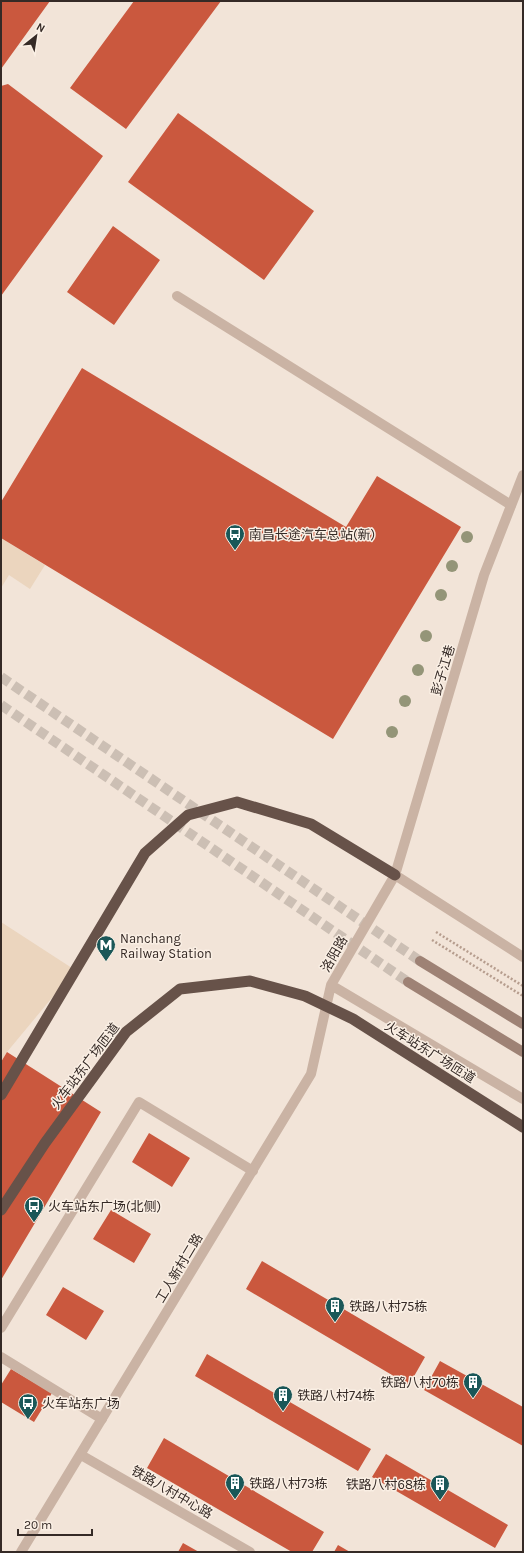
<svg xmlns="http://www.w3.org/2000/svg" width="524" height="1553" viewBox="0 0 524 1553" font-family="Karla,'Noto Sans SC',sans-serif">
	<rect width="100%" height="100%" fill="#f2e4d8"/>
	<!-- plaza -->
	<path fill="#ebd5be" d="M1,538L45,565L30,589L9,575L1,588Z
		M1,922L75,970L7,1052L1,1062Z"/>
	<!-- building -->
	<path fill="#ca583e" d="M1,1H50L1,69Z
		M134,1H221L126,129L70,88Z
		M8,84L103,156L1,296V86Z
		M178,113L314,211L264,280L128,182Z
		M113,226L160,260L114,325L67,292Z
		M82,368L346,527L377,476L461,527L333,739L1,538V502Z
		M7,1052L101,1112L1,1280V1062Z
		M149,1133L190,1158L172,1187L132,1162Z
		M111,1210L151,1234L134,1263L93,1239Z
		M262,1261L425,1357L409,1385L246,1289Z
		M63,1287L104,1311L86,1340L46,1315Z
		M207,1354L371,1449L358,1471L195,1376Z
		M440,1361L523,1407V1446L424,1390Z
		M11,1369L52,1393L34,1422L1,1402V1385Z
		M164,1438L324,1532L312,1552H292L147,1468Z
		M386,1454L508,1525L495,1548L372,1477Z
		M183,1543L199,1552H178Z
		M338,1545L350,1552H334Z"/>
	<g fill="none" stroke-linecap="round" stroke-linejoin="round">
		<!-- secondary-tunnel -->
		<path stroke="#ccbfb4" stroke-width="10" stroke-dasharray="10 5" stroke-linecap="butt" d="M1,677L420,961
			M1,705L408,982"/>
		<!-- path -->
		<path stroke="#b69d8e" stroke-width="2.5" stroke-dasharray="2 2" stroke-linecap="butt" d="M436,932L523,986
			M432,940L523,996"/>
		<!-- service -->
		<path stroke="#cab3a4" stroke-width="10" d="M177,296L511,505
			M81,1455L250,1552"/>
		<!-- minor -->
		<path stroke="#cab3a4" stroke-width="10" d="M1,1328L139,1102L253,1171
			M1,1357L102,1419"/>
		<!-- tertiary -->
		<path stroke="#cab3a4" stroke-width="10" d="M395,875L484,575L523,475
			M523,957L395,875L331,985L523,1099
			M21,1552L311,1074L331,985"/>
		<!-- secondary -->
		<path stroke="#9e8275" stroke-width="10" d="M420,961L523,1024
			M408,982L523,1052"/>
		<!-- trunk -->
		<path stroke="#675249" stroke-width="11" d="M1,1095L145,853L188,815L237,802L311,824L395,875
			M1,1210L45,1143L126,1032L180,989L250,981L305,996L353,1019L523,1127"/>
	</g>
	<!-- trees -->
	<g fill="#949578">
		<circle cx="467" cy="537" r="6"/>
		<circle cx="452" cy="566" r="6"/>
		<circle cx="441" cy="595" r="6"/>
		<circle cx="426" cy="636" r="6"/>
		<circle cx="418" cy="670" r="6"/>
		<circle cx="405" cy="701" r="6"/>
		<circle cx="392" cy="732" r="6"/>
	</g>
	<!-- icons -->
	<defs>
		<symbol id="bus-pin" viewBox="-11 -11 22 30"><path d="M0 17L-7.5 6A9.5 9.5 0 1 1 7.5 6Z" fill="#1a5758" stroke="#faefe4"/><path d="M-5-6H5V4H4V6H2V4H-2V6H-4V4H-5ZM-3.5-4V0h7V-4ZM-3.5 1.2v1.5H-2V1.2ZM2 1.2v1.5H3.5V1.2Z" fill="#fff"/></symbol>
		<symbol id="metro-pin" viewBox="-11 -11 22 30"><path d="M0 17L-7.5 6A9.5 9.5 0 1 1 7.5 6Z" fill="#1a5758" stroke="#faefe4"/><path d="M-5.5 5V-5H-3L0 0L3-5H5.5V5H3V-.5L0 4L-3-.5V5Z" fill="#fff"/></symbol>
		<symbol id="building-pin" viewBox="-11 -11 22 30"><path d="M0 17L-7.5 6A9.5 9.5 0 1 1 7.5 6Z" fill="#1a5758" stroke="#faefe4"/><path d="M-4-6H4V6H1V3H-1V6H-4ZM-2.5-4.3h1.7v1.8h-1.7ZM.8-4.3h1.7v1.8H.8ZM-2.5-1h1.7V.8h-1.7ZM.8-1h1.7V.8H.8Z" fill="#fff"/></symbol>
	</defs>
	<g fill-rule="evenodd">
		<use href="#bus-pin" x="224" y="523" width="22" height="30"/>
		<use href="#metro-pin" x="95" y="934" width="22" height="30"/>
		<use href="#bus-pin" x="23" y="1195" width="22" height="30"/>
		<use href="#building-pin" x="324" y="1295" width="22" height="30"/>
		<use href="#building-pin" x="462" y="1371" width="22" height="30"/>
		<use href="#building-pin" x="272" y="1384" width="22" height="30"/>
		<use href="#bus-pin" x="17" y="1392" width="22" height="30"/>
		<use href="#building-pin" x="224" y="1472" width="22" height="30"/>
		<use href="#building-pin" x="429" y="1473" width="22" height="30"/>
	</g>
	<g text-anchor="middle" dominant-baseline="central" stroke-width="3" stroke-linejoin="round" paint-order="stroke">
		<!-- poi labels -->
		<g font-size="13" fill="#352a26" stroke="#faefe4" text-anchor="start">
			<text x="249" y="534">南昌长途汽车总站(新)</text>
			<text x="120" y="938">Nanchang<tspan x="120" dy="15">Railway Station</tspan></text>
			<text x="48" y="1206">火车站东广场(北侧)</text>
			<text x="349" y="1306">铁路八村75栋</text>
			<text x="459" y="1382" text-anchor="end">铁路八村70栋</text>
			<text x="297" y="1395">铁路八村74栋</text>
			<text x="42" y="1403">火车站东广场</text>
			<text x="249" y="1483">铁路八村73栋</text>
			<text x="426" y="1484" text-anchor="end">铁路八村68栋</text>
		</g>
		<!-- street labels -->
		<g font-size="13" fill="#352a26" stroke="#faefe4">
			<text transform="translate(443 670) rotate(-73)">彭子江巷</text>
			<text transform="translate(334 954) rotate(-60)">洛阳路</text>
			<text transform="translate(430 1052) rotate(32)">火车站东广场匝道</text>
			<text transform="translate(85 1066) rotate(-53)">火车站东广场匝道</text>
			<text transform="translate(179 1268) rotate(-59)">工人新村二路</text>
			<text transform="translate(172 1492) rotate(30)">铁路八村中心路</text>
		</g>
	</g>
	<!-- border -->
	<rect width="524" height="1553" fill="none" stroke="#352a26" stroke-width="4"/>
	<!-- north arrow -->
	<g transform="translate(36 36) rotate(30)" stroke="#faefe4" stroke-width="3" paint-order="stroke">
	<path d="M0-3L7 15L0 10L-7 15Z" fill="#352a26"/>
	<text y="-6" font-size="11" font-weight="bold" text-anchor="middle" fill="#352a26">N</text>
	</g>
	<!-- scale -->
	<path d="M18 1529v6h74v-6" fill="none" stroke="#352a26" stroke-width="2"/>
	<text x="24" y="1529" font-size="12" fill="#352a26" stroke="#faefe4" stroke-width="3" paint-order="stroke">20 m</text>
</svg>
